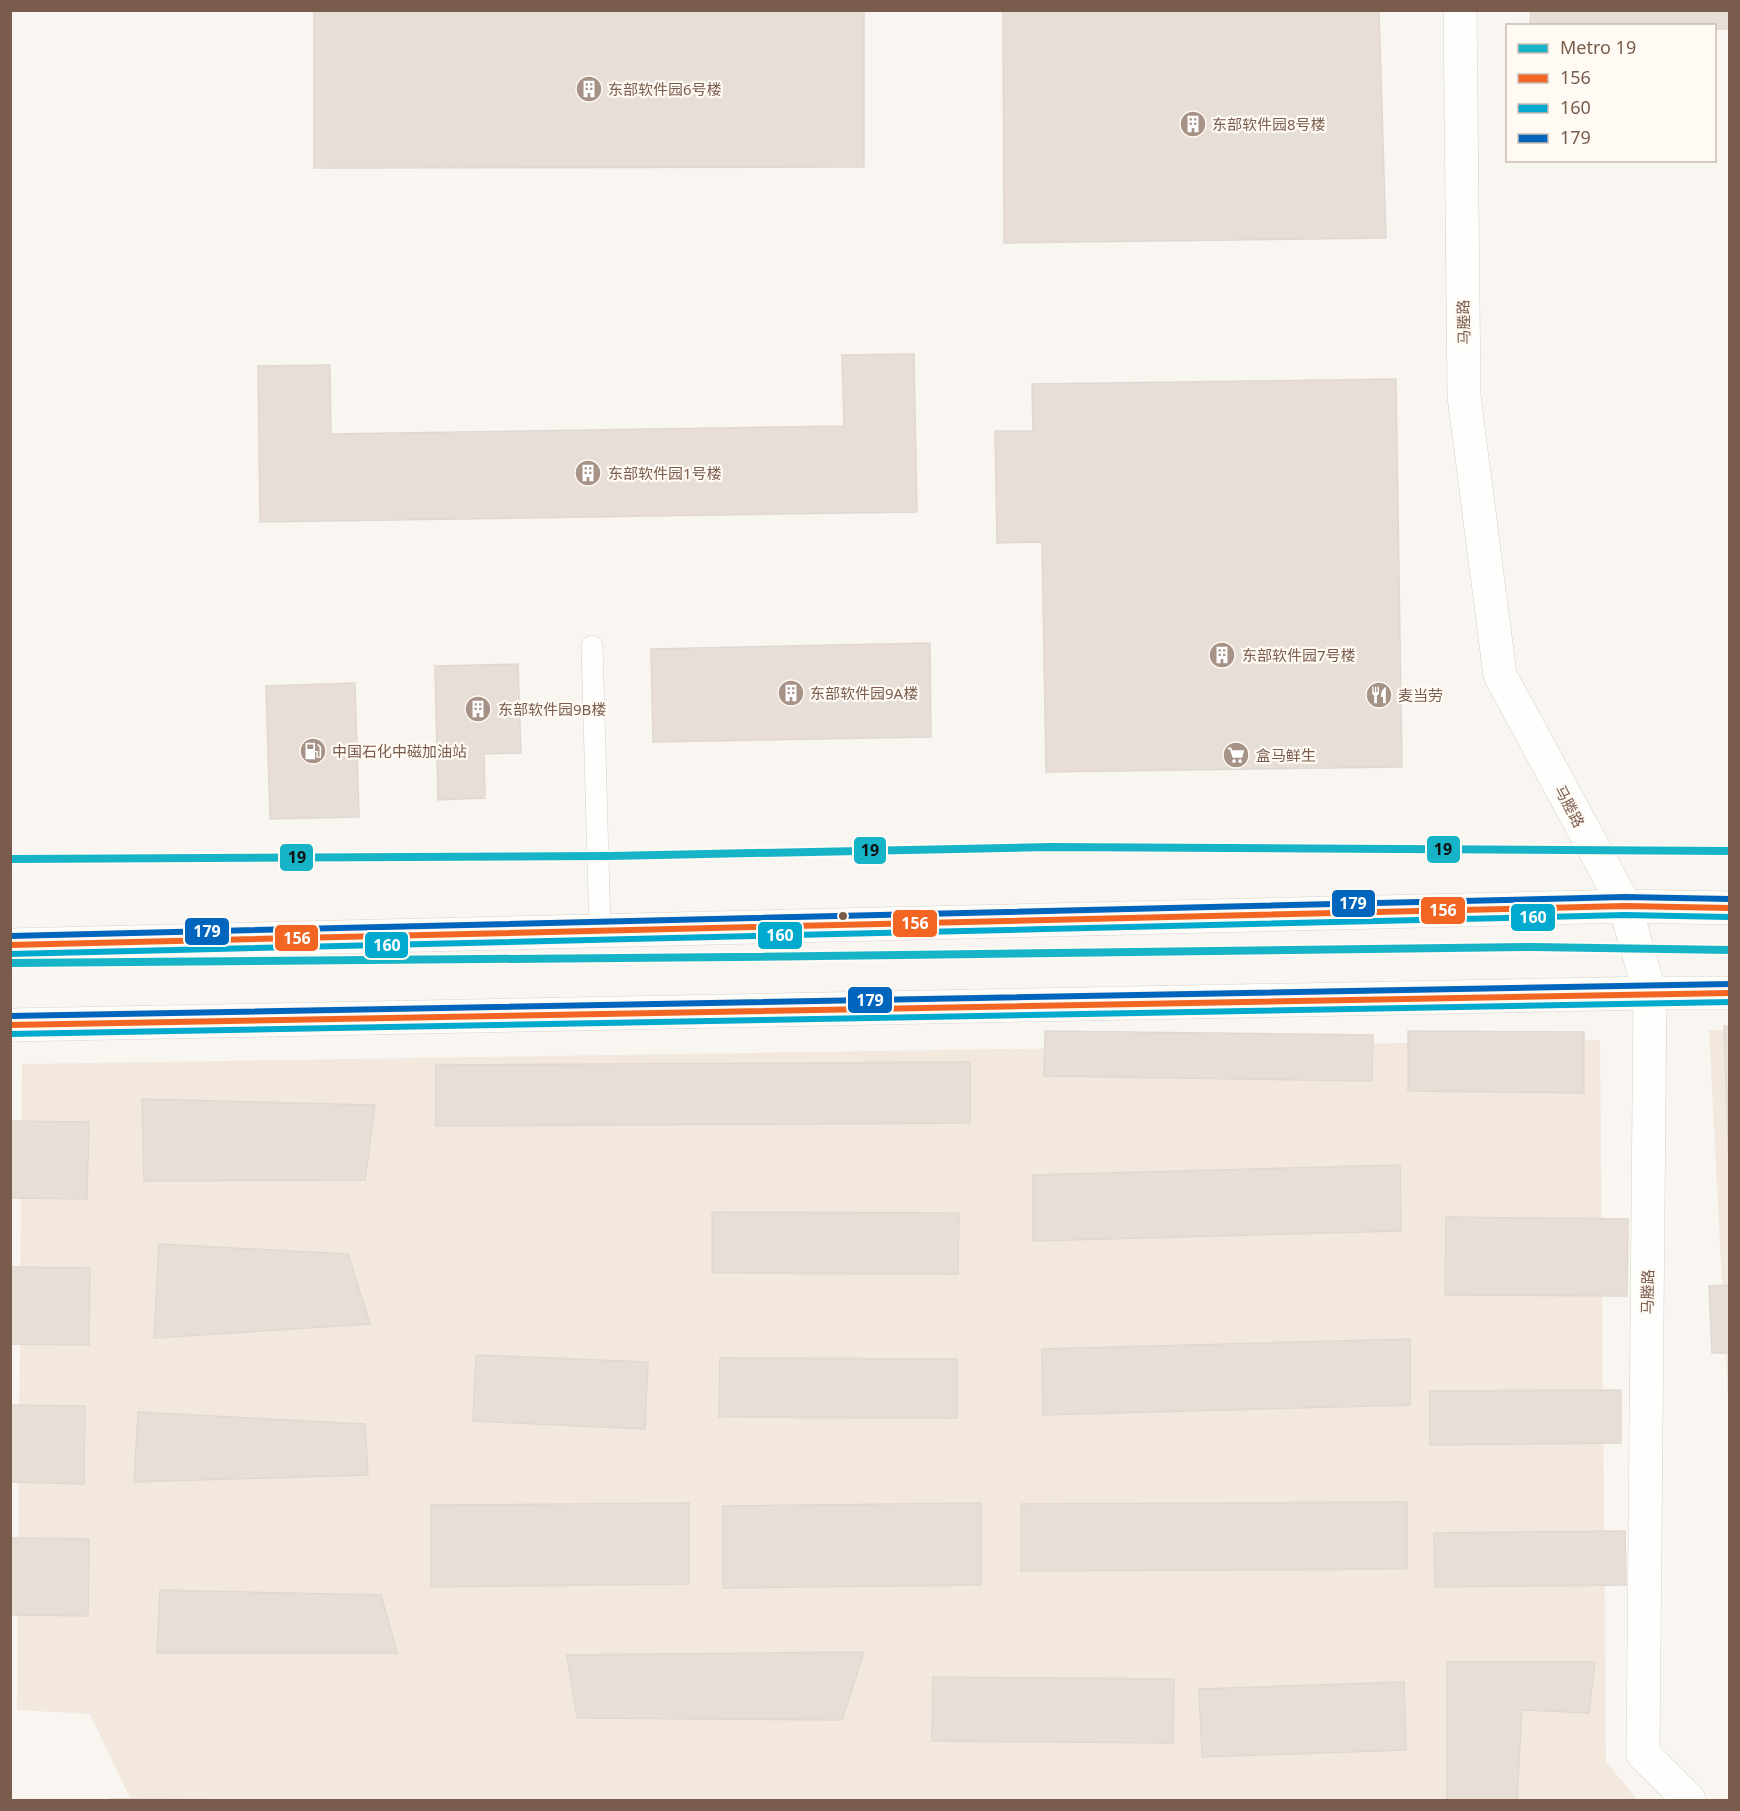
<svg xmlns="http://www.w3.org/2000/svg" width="1740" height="1811" viewBox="0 0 1740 1811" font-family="'Noto Sans','Noto Sans SC',sans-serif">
	<rect width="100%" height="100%" fill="#f9f5f0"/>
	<!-- residential -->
	<path fill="#f2e8de" d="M1709,1030H1729V1420Z
		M1600,1040L1606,1761L1637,1800H131L90,1714L17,1710L22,1064Z"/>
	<!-- building -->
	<path fill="#e6ded7" stroke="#e2d8d2" stroke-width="1.5" d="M314,10H864V167L314,168Z
		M1003,10H1379L1386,238L1004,243Z
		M1531,10H1730V29H1714V26L1530,24Z
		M914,354L917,512L260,522L258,366L330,365L331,434L844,426L842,355Z
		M1396,379L1402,767L1046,772L1042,542L997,543L995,431H1033L1032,384Z
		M930,643L931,737L653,742L651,649Z
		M518,664L521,753L484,754L485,798L438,800L435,666Z
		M355,683L359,817L270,819L266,686Z
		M1724,1026H1730V1197Z
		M1045,1031L1373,1035L1372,1081L1044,1076Z
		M1408,1031L1584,1032V1093L1408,1091Z
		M970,1062V1123L436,1126V1065Z
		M142,1099L375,1105L365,1180L144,1181Z
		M10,1121L89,1122L87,1199L10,1198Z
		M1400,1165L1401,1231L1033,1241V1175Z
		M712,1212L959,1213L958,1274L712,1273Z
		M1446,1217L1628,1219L1627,1296L1445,1295Z
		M159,1244L348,1254L370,1324L154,1338Z
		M10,1267L90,1268L89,1345L10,1344Z
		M1730,1285V1353H1712L1709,1286Z
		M1410,1339V1405L1043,1415L1042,1349Z
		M476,1355L648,1362L645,1429L473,1421Z
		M720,1358L957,1359V1418L719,1417Z
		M1621,1390V1443L1430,1445V1391Z
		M10,1405L85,1406L84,1484L10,1482Z
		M138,1412L365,1424L368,1475L134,1482Z
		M1407,1502V1569L1021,1571V1504Z
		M689,1503V1584L431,1587V1505Z
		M981,1503V1585L723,1588V1506Z
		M1625,1531L1626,1585L1435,1587L1434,1533Z
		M10,1538L89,1539L88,1616L10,1615Z
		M160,1590L381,1595L397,1653H157Z
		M864,1652L842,1720L577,1718L567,1655Z
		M1447,1662H1595L1589,1713L1522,1710L1517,1800H1447Z
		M933,1677L1174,1679L1173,1743L932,1741Z
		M1404,1682L1406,1750L1202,1757L1199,1689Z
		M110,1799L248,1800H110Z"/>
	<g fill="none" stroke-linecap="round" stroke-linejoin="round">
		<defs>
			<path id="service" d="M592,646L600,931"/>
			<path id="tertiary" d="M1460,10L1464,396L1500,675L1625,906L1650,993L1643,1754L1689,1800"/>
			<path id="secondary" d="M10,945L1625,906L1730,908
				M10,1025L1650,993H1730"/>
		</defs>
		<!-- service casing -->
		<use href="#service" stroke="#d7d1cb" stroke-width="22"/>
		<!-- tertiary casing -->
		<use href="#tertiary" stroke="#d7d1cb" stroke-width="34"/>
		<!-- secondary casing -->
		<use href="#secondary" stroke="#d9d2cb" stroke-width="34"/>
		<!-- service -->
		<use href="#service" stroke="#fefefd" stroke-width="21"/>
		<!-- tertiary -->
		<use href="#tertiary" stroke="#fefefd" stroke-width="33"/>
		<!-- secondary -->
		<use href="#secondary" stroke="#fefefd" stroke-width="33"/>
		<defs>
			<path id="bus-1" d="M10,945L1625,906L1730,908
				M10,1025L1730,993"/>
			<path id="bus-2" d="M10,954L1625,915L1730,917
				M10,1034L1730,1002"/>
			<path id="bus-3" d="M10,936L1625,897L1730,899
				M10,1016L1730,984"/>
		</defs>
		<!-- bus-1 casing -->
		<use href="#bus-1" stroke="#fffaf3" stroke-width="10"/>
		<!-- bus-2 casing -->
		<use href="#bus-2" stroke="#fffaf3" stroke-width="10"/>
		<!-- bus-3 casing -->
		<use href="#bus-3" stroke="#fffaf3" stroke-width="10"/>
		<!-- bus-1 -->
		<use href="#bus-1" stroke="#f26522" stroke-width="6"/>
		<!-- bus-2 -->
		<use href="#bus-2" stroke="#00a9ce" stroke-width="6"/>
		<!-- bus-3 -->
		<use href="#bus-3" stroke="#0065bd" stroke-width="6"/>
		<defs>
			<path id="metro-1" d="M10,859L609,856L1050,847L1730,851
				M10,963L735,957L1533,947L1730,950"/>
		</defs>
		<!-- metro-1 casing -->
		<use href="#metro-1" stroke="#fffaf3" stroke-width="12"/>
		<!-- metro-1 -->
		<use href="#metro-1" stroke="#17b4c8" stroke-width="8"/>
	</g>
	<!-- icons -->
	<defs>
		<symbol id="building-disc" viewBox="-11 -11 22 22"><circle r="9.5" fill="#a69286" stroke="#fffaf3"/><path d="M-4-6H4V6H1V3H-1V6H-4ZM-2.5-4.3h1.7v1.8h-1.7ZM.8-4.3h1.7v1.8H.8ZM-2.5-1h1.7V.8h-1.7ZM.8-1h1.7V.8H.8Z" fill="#fff"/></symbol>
		<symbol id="restaurant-disc" viewBox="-11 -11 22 22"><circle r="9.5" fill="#a69286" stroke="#fffaf3"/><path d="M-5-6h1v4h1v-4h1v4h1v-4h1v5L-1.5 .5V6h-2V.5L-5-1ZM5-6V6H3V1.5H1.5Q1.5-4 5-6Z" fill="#fff"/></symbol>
		<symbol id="fuel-disc" viewBox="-11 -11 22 22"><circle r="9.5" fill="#a69286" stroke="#fffaf3"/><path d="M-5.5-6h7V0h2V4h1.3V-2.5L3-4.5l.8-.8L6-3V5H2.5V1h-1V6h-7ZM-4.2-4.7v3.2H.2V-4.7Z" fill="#fff"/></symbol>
		<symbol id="supermarket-disc" viewBox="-11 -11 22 22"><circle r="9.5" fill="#a69286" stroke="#fffaf3"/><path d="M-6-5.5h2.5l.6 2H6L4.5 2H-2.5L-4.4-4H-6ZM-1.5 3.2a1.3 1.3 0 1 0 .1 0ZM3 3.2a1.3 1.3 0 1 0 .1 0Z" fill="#fff"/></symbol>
	</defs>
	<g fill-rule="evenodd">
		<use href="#building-disc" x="574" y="74" width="30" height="30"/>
		<use href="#building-disc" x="1178" y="109" width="30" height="30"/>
		<use href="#building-disc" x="573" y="458" width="30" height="30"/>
		<use href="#building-disc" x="1207" y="640" width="30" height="30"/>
		<use href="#building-disc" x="776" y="678" width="30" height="30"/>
		<use href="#restaurant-disc" x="1364" y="680" width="30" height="30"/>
		<use href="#building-disc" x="463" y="694" width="30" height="30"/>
		<use href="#fuel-disc" x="298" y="736" width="30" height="30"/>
		<use href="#supermarket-disc" x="1221" y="740" width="30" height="30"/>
	</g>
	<!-- markers -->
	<circle fill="#7a5c4d" stroke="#fffaf3" stroke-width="2" cx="843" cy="916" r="5"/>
	<g text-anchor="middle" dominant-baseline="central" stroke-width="4.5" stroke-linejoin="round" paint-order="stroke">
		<!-- poi labels -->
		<g font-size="15" fill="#7a5c4d" stroke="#fffaf3" text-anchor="start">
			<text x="608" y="89">东部软件园6号楼</text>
			<text x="1212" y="124">东部软件园8号楼</text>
			<text x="608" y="473">东部软件园1号楼</text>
			<text x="1242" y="655">东部软件园7号楼</text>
			<text x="810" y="693">东部软件园9A楼</text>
			<text x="1398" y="695">麦当劳</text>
			<text x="498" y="709">东部软件园9B楼</text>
			<text x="332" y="751">中国石化中磁加油站</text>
			<text x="1256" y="755">盒马鲜生</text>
		</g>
		<!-- street labels -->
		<g font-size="15" fill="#7a5c4d" stroke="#fffaf3">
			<text transform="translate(1463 322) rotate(-91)">马塍路</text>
			<text transform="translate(1570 806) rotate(62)">马塍路</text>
			<text transform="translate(1647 1292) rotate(-89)">马塍路</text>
		</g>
	</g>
	<g stroke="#fffaf3" stroke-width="2">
		<rect x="1426" y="835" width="35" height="29" rx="6" fill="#17b4c8"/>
		<rect x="853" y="836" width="34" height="29" rx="6" fill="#17b4c8"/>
		<rect x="279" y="843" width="35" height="29" rx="6" fill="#17b4c8"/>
		<rect x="1331" y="889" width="45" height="29" rx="6" fill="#0065bd"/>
		<rect x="1420" y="896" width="46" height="29" rx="6" fill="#f26522"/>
		<rect x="1510" y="903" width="46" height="29" rx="6" fill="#00a9ce"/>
		<rect x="892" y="909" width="46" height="29" rx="6" fill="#f26522"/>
		<rect x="184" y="917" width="46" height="29" rx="6" fill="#0065bd"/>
		<rect x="757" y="921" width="46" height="29" rx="6" fill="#00a9ce"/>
		<rect x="274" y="924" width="45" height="28" rx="6" fill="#f26522"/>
		<rect x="364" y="931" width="45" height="28" rx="6" fill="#00a9ce"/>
		<rect x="847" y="986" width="46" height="28" rx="6" fill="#0065bd"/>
	</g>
	<g font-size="16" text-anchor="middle" font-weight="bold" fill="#fff">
		<text x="1353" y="909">179</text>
		<text x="1443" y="916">156</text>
		<text x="1533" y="923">160</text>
		<text x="915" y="929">156</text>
		<text x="207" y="937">179</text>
		<text x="780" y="941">160</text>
		<text x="297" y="944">156</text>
		<text x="387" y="951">160</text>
		<text x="870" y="1006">179</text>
	</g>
	<g font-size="16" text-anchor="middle" font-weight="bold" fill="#111">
		<text x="1443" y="855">19</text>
		<text x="870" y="856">19</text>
		<text x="297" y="863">19</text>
	</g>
	<!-- border -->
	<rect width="1740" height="1811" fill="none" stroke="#7a5c4d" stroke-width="24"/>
	<!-- legend -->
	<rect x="1506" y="24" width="210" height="138" fill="#fffaf3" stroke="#cabbb1" stroke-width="1.5"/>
	<rect x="1518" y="44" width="30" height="9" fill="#17b4c8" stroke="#cabbb1" stroke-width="1.5"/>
	<text x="1560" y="54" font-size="18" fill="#7a5c4d">Metro 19</text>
	<rect x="1518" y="74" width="30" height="9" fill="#f26522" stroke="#cabbb1" stroke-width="1.5"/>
	<text x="1560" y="84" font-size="18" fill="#7a5c4d">156</text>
	<rect x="1518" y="104" width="30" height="9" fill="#00a9ce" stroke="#cabbb1" stroke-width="1.5"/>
	<text x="1560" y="114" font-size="18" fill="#7a5c4d">160</text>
	<rect x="1518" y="134" width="30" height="9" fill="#0065bd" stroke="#cabbb1" stroke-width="1.5"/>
	<text x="1560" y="144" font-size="18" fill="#7a5c4d">179</text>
</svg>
